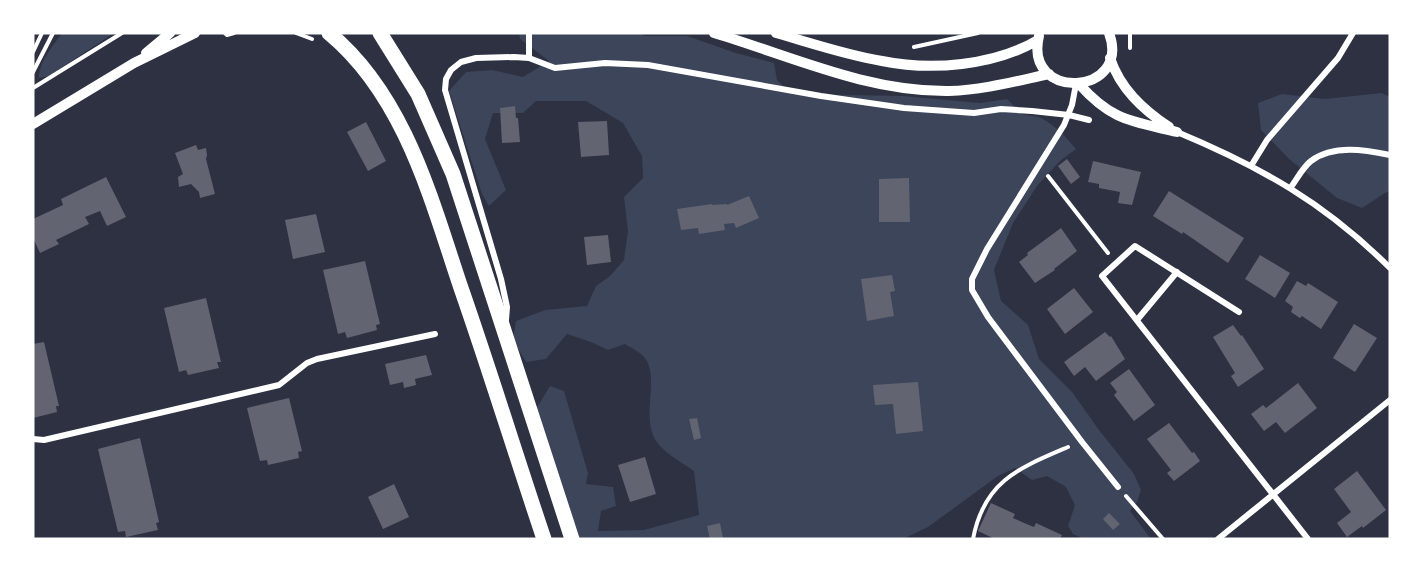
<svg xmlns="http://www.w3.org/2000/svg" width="1423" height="572" viewBox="0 0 1423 572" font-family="'PT Sans Narrow',sans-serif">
	<rect width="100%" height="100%" fill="#2d3142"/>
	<!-- green -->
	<path fill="#3c4559" d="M62,33H114L49,76L39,78C39,62 53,46 62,33Z
		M519,33H638L645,36H687L736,53L774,63L777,80L792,94L903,96L980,103L1007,99L1022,114L1039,117L1048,122L1061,132L1076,149L1060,161L1037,186L1013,223L994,270L1001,301L1028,325L1039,359L1072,392L1099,430L1134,474L1141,490L1137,502L1130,511L1151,539H1084L1073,534L1068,526L1075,505L1066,487L1047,476L1032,480L1015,468L998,476L928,527L903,539H580L536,409L550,386L564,391L588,473L586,484L613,487L616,506L601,511L598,531L644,530L699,515L694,471C683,463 669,456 660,446C637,422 662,377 644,357C640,352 631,348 625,344L608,350L591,342L567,334L546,359L526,362L513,340L516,321L545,310L587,306L596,286L610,276L624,260L628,231L624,197L643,178L642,156L623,123L586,101H536L523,113H493L485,139L506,190L489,206L482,194L449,91L466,72L492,70L523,77L549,61L520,39Z
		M1382,93L1390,97V191L1385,193L1362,208L1337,198L1289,159L1261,130L1258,103L1282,94L1325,99Z"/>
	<!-- building -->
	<path fill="#626471" d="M515,106L516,118H518L520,142L502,143L500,108Z
		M607,121L609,155L581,157L578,122Z
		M366,122L386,161L368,171L347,132Z
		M196,145L198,150L206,148L207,155L206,159L215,194L200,198L199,192L191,184L179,187L178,177L183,174L175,153Z
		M1067,159L1080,177L1071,184L1058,166Z
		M1093,161L1141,172L1132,205L1118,203L1120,192L1099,188V184L1088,182Z
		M106,177L126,217L107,226L100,211L85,217L89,224L56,240L59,244L40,253L33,238V219L63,205L61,199Z
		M909,178L910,222H879V179Z
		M1169,191L1244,238L1228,263L1183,232L1182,234L1153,216Z
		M749,196L759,218L736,228L734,223L724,224L725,230L699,234L698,228L681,230L677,209L712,204V205L727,204V205Z
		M316,214L325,252L293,259L285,220Z
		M1061,228L1077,251L1054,269L1055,270L1035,283L1019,262L1028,255L1027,253Z
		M608,235L611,262L587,265L584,237Z
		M1260,255L1290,273L1275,298L1245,279Z
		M365,261L380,324L376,325L377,330L347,338L345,332L338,334L323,270Z
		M892,275L895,291L890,292L894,316L867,321L861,279Z
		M1297,281L1306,286L1308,283L1338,302L1321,329L1302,316L1300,318L1291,312L1293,307L1285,301Z
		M1074,288L1093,312L1065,334L1047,309Z
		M206,298L221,362H217L219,368L188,375L186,370L179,372L164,308Z
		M1354,324L1377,338L1355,372L1333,358Z
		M1233,325L1241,336L1242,335L1264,369L1238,387L1231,376L1235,373L1213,337Z
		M1105,332L1110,337L1111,336L1125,359L1096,381L1085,367L1074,376L1064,362Z
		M44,342L59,406H56L57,412L33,418V344Z
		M426,355L432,375L415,379L416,385L404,388L403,382L390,385L385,364Z
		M1129,369L1155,405L1134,421L1114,395L1117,392L1110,383Z
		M918,382L923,431L896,434L893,404L875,405L873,385Z
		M1298,383L1317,408L1285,433L1276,422L1264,431L1251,414L1263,405L1266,408Z
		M289,398L302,451L298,452L299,458L268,465L267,460L260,461L247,408Z
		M697,418L701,438L694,440L689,419Z
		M1169,423L1192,453L1194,452L1200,461L1174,481L1167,473L1171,470L1147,439Z
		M140,438L159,522L156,523L158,530L126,537L125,531L118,532L98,449Z
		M645,457L656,494L630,502L618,465Z
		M1357,471L1386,510L1363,528L1362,526L1347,537L1337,523L1351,512L1334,489Z
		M394,484L409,517L383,529L368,497Z
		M991,503L1015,514L1013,518L1024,523L1034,527L1036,523L1062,535L1060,539H995L978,531Z
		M1109,513L1120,524L1113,530L1103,519Z
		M720,523L723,538L710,539L707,526Z"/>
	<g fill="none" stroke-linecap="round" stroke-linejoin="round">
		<!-- path -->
		<path stroke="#fff" stroke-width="4" d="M225,33L227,35L234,33
			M296,33L312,39
			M1130,33V48
			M914,47L978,33
			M33,52L42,33
			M33,72L53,33
			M33,88L122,33
			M1048,176L1108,253
			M1126,496L1163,539
			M973,539C984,481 1019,468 1068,447"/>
		<!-- minor -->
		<path stroke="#fff" stroke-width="6" d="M529,58V33
			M1076,84L1072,105L1064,125L987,249L972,279V290L988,317L1082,442L1118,487
			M1177,132C1261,167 1325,203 1390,268
			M1251,166L1267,140L1338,58L1353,33
			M1291,187C1297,179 1303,167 1311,161C1333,144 1366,150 1390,155
			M1239,312L1135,246L1102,276L1308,539
			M506,320L507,307L501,279L445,90L446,79L451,70L461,62L476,58L514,57L529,58L555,68L605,63L648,65L821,96L904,108L974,113L1001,109L1032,111L1069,115L1089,120
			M1137,320L1177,272
			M33,439L44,440L279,385L307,363L317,359L435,334
			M1218,539L1390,400"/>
		<!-- tertiary -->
		<path stroke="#fff" stroke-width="10" d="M714,33C791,56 867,92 949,91C983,90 1016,81 1049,74
			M776,33C811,43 846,55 882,61C931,71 994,66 1038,40
			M1039,36C1023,102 1132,96 1109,33
			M146,53L170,33
			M1110,58C1120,88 1142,109 1169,127
			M1079,84C1112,121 1131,121 1177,132
			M33,124L134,63L195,33"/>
		<!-- primary -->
		<path stroke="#fff" stroke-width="15" d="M329,33C405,96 431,199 461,288C490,371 516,456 544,539
			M380,33L418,94L453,174L572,539"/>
	</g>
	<!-- border -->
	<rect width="1423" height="572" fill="none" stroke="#ffffff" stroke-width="69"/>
</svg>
